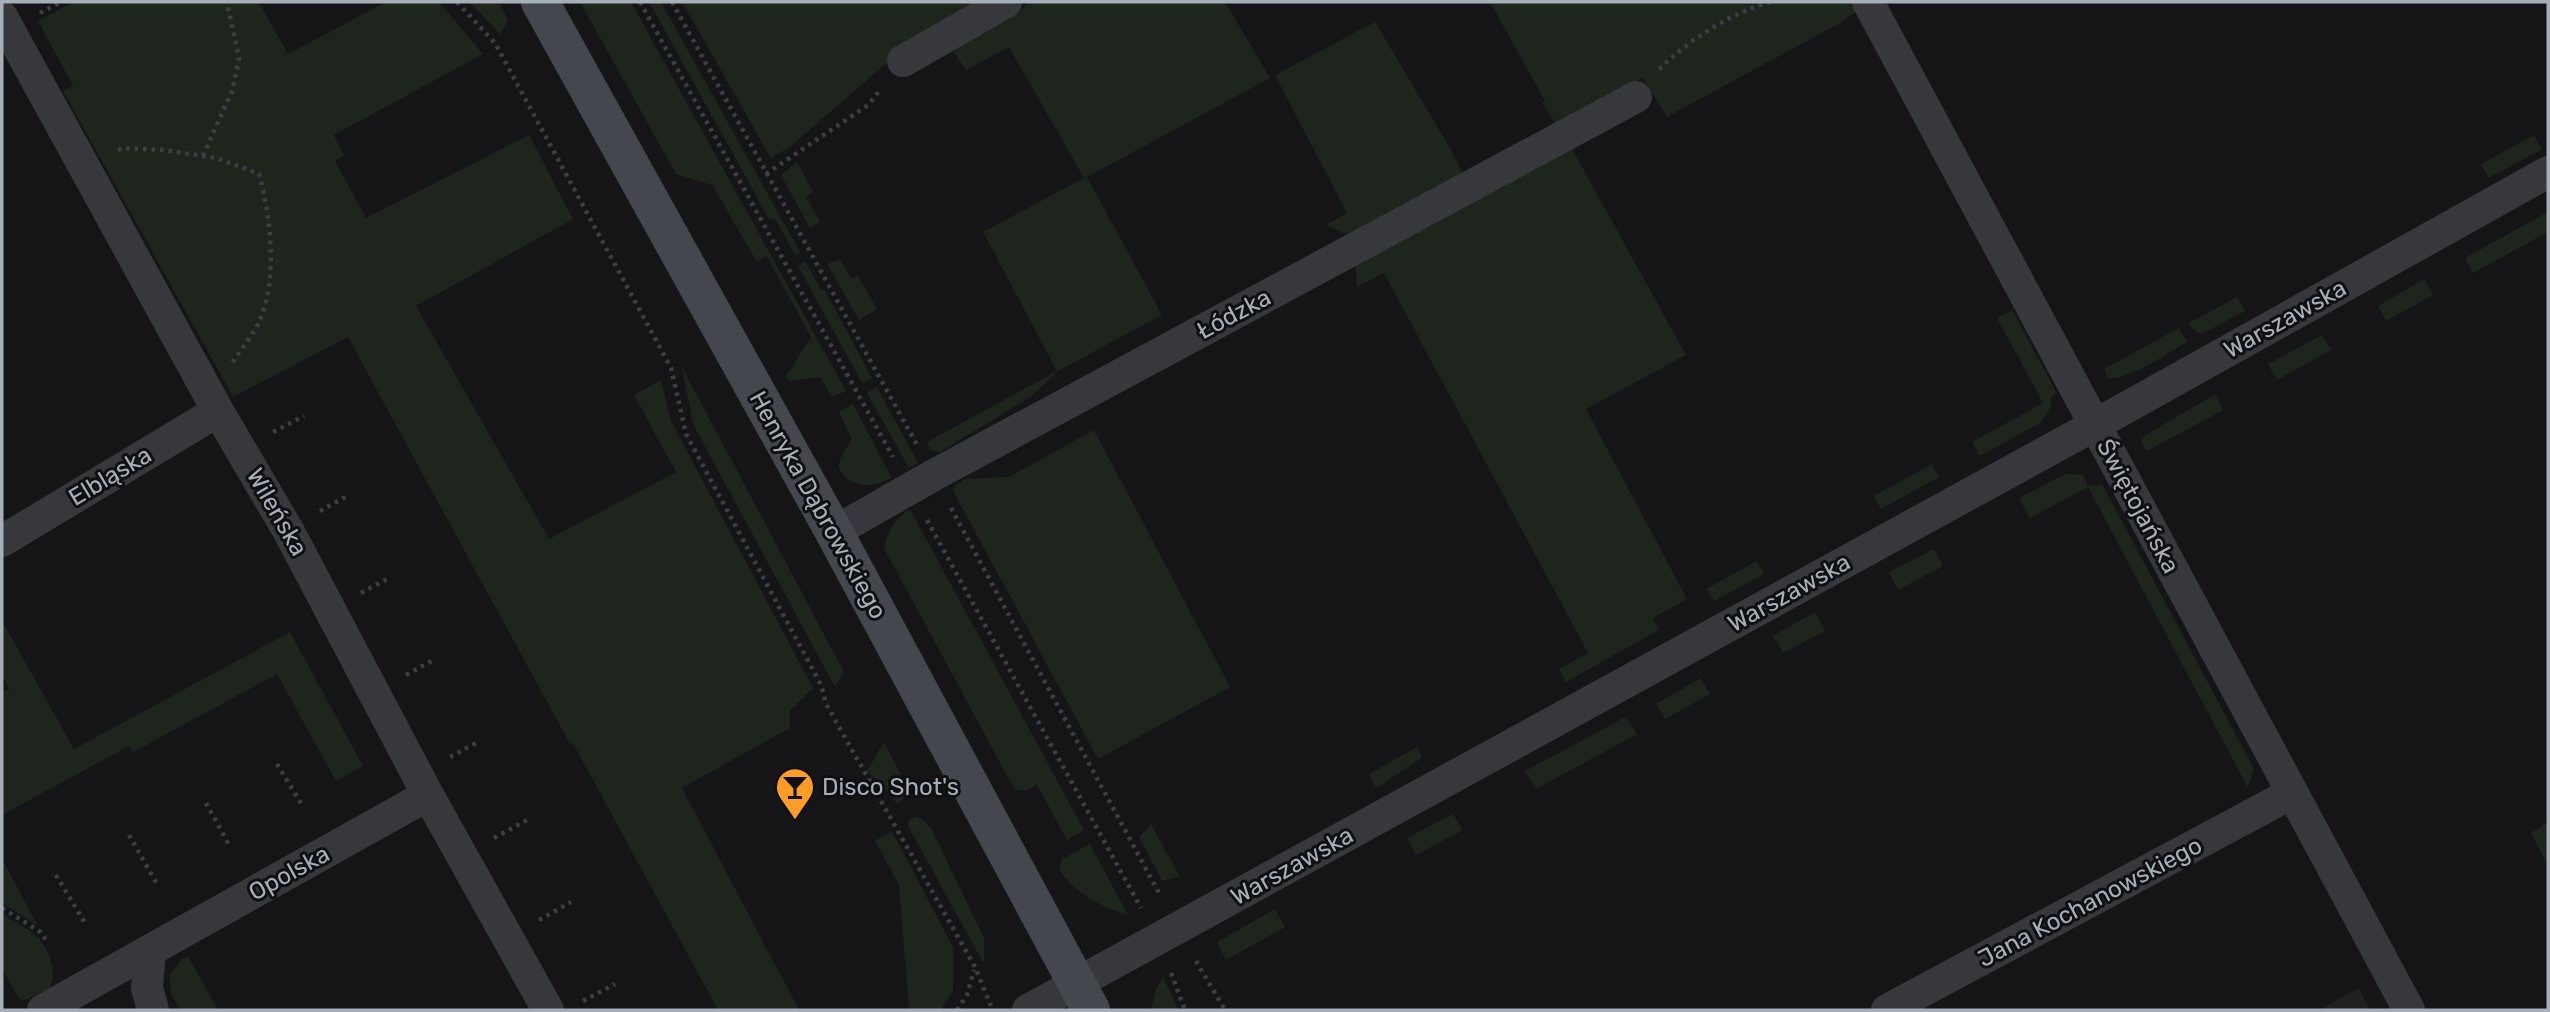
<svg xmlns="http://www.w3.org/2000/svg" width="2550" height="1012" viewBox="0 0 2550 1012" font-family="Rubik,sans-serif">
	<rect width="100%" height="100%" fill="#151517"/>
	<!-- built -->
	<path fill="#212124" d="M2359,988L2370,1010H2319Z"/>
	<!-- green -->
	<path fill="#1d251d" d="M73,2H259L288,54L386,2H439L483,54L334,135L344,156L335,161L366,218L529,135L573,219L416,306L549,539L676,472L634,395L661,380L671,421L813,688L790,711V728L682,788L799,1010H718L573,743L570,744L348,337L233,397L63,91L73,86L38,21Z
		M469,2H499L508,21L500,34Z
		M580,2H631L846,391L832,397L820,377L789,381L786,376L811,337L766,255L757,262L712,185L676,174Z
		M649,2H661L800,252L795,255L776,220L769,219Z
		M682,2H978L900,51L790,147L771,158Z
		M1030,2H1225L1270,78L1087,177L1162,315L1058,371L1031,397L940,452L930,450L927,442L1057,371L983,232L1084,178L1009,47L966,70L950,47L1005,22Z
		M1490,2H1851L1856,12L1840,23L1667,117L1643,78L1556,124L1542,103L1545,101Z
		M1375,22L1453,153L1463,175L1351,236L1326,225L1347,213L1275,75Z
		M2534,135L2542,149L2489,178L2481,164Z
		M1571,147L1686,355L1586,409L1687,599L1653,618L1659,630L1566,682L1559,669L1588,653L1384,273L1357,287L1355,258L1498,190Z
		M797,162L813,192L806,197L820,222L810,228L781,175Z
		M2546,213L2548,217V232L2473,273L2465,258Z
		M840,259L851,278L858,276L877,309L859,320L827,264Z
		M806,262L820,288L825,290L872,378L862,383L798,266Z
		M2424,279L2433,295L2386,321L2378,306Z
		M2237,297L2245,311L2202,334L2193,330L2189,323Z
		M2012,310L2057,393L2050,399L2052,405L2040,423L1980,456L1972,442L2043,403L1997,318Z
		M2179,328L2187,342C2170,352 2126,382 2108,378L2104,369Z
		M2322,335L2331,350L2277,380L2268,364Z
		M682,367L844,672L835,687L693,424Z
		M877,387L918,463L909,468L867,393Z
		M2216,394L2223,410L2147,451L2141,442L2144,436Z
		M853,404L892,478C875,486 857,490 844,475C840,470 839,470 839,464C840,456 848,446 852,439L839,412Z
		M1094,430L1230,687L1098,759L952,489L964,479L1009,477Z
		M1932,464L1939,477L1881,509L1874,496Z
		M2065,474L2083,475L2088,486L2102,484L2254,769L2248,788L2088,487L2030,518L2019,498Z
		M910,509L1084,830L1067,840L1037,785L1025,791L1016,790L1011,783L884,548C888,530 894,520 910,509Z
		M1934,549L1943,566L1898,590L1889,572Z
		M1757,561L1764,574L1714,601L1706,589Z
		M1815,612L1825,631L1783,653L1773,636Z
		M2,621L74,749L290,632L363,766L336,781L277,674L133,752L129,746L2,815V693L9,689L2,675Z
		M1701,678L1710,694L1665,719L1656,704Z
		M1626,717L1637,734L1536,789L1525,771Z
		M884,742L908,789L904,798L897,804L882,784L867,771Z
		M1417,747L1422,758L1376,788L1369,774Z
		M1453,814L1463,830L1416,855L1407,838Z
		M915,817L922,819L931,828L984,938V964L908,826L909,820Z
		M2548,822V866L2531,833Z
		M1151,824L1180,877L1162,881L1139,837Z
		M892,831L953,947V991L941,1010H909L899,885L875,841Z
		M1090,844L1128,915C1097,905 1079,896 1059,870L1062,859Z
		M2,859L38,926L2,903Z
		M1275,909L1285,927L1226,960L1217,942Z
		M2,914C13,921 27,927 36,936C50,948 57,972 50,988L25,1000L19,999L2,968Z
		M188,956L218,1010H180L171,993L169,976L181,960Z
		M1163,976L1178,1010H1151L1155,992Z"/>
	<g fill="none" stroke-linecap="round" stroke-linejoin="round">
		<!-- path -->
		<path stroke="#3c3f44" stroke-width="4.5" stroke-dasharray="3.5 5" stroke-linecap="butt" d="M457,2L495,43L671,368L686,434L821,685L826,704L975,967L991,1006
			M640,2L893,457
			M672,2L917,445
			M40,13L61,2
			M1659,69C1691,39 1728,14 1770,2
			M118,150L123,148L163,150L216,158L259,174C271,217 278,281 259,322C252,336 241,350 232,363
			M203,156L232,91L239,58L227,2
			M766,174L868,105L881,89
			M273,432L304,416
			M951,508L1160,895
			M320,511L347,496
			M927,520L1141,908
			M361,593L391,577
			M406,675L435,659
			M450,757L480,741
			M277,764L302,805
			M206,803L229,845
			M129,835L157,884
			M494,838L527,820
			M56,875L85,923
			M2,908L42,933L48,944
			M539,920L571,902
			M1196,961L1225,1010
			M1171,973L1185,1010
			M583,1001L615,984
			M957,1010L967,995L974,970"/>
		<!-- street -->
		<path stroke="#36383c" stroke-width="32" d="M1868,2L2409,1010
			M2,17L218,411L289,532L428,795L548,1010
			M903,61L1006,2
			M834,532L934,475L1636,97
			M2,541L218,411
			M150,951L147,988L153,1010
			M43,1010L428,795
			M1028,1010L2095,425L2548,172
			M1887,1010L2292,793"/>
		<!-- secondary -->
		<path stroke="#44474d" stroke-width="38" d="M540,2L834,532L1091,1010"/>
	</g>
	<!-- icons -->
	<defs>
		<symbol id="bar-pin" viewBox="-11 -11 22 30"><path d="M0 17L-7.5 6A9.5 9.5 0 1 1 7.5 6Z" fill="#fd9c28" stroke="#101012"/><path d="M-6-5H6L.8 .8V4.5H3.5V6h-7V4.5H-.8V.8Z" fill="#111"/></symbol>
	</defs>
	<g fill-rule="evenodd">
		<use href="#bar-pin" x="773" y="765" width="44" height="60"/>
	</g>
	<g text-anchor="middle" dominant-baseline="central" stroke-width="6" stroke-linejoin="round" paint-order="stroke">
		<!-- street labels -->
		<g font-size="24" fill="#a6aeb8" stroke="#101012">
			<text transform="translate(1234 314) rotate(-28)">Łódzka</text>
			<text transform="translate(2285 319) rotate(-29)">Warszawska</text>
			<text transform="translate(110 476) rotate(-31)">Elbląska</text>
			<text transform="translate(818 505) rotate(61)">Henryka Dąbrowskiego</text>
			<text transform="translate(2138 506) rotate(62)">Świętojańska</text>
			<text transform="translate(277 512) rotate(60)">Wileńska</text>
			<text transform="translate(1789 593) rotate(-29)">Warszawska</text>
			<text transform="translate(1292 866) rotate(-29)">Warszawska</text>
			<text transform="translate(289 873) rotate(-29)">Opolska</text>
			<text transform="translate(2090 902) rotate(-28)">Jana Kochanowskiego</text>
		</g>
		<!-- poi labels -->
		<g font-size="24" fill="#a6aeb8" stroke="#101012" text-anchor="start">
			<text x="822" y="787">Disco Shot's</text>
		</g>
	</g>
	<!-- border -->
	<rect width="2550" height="1012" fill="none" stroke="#a6aeb8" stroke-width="7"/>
</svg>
